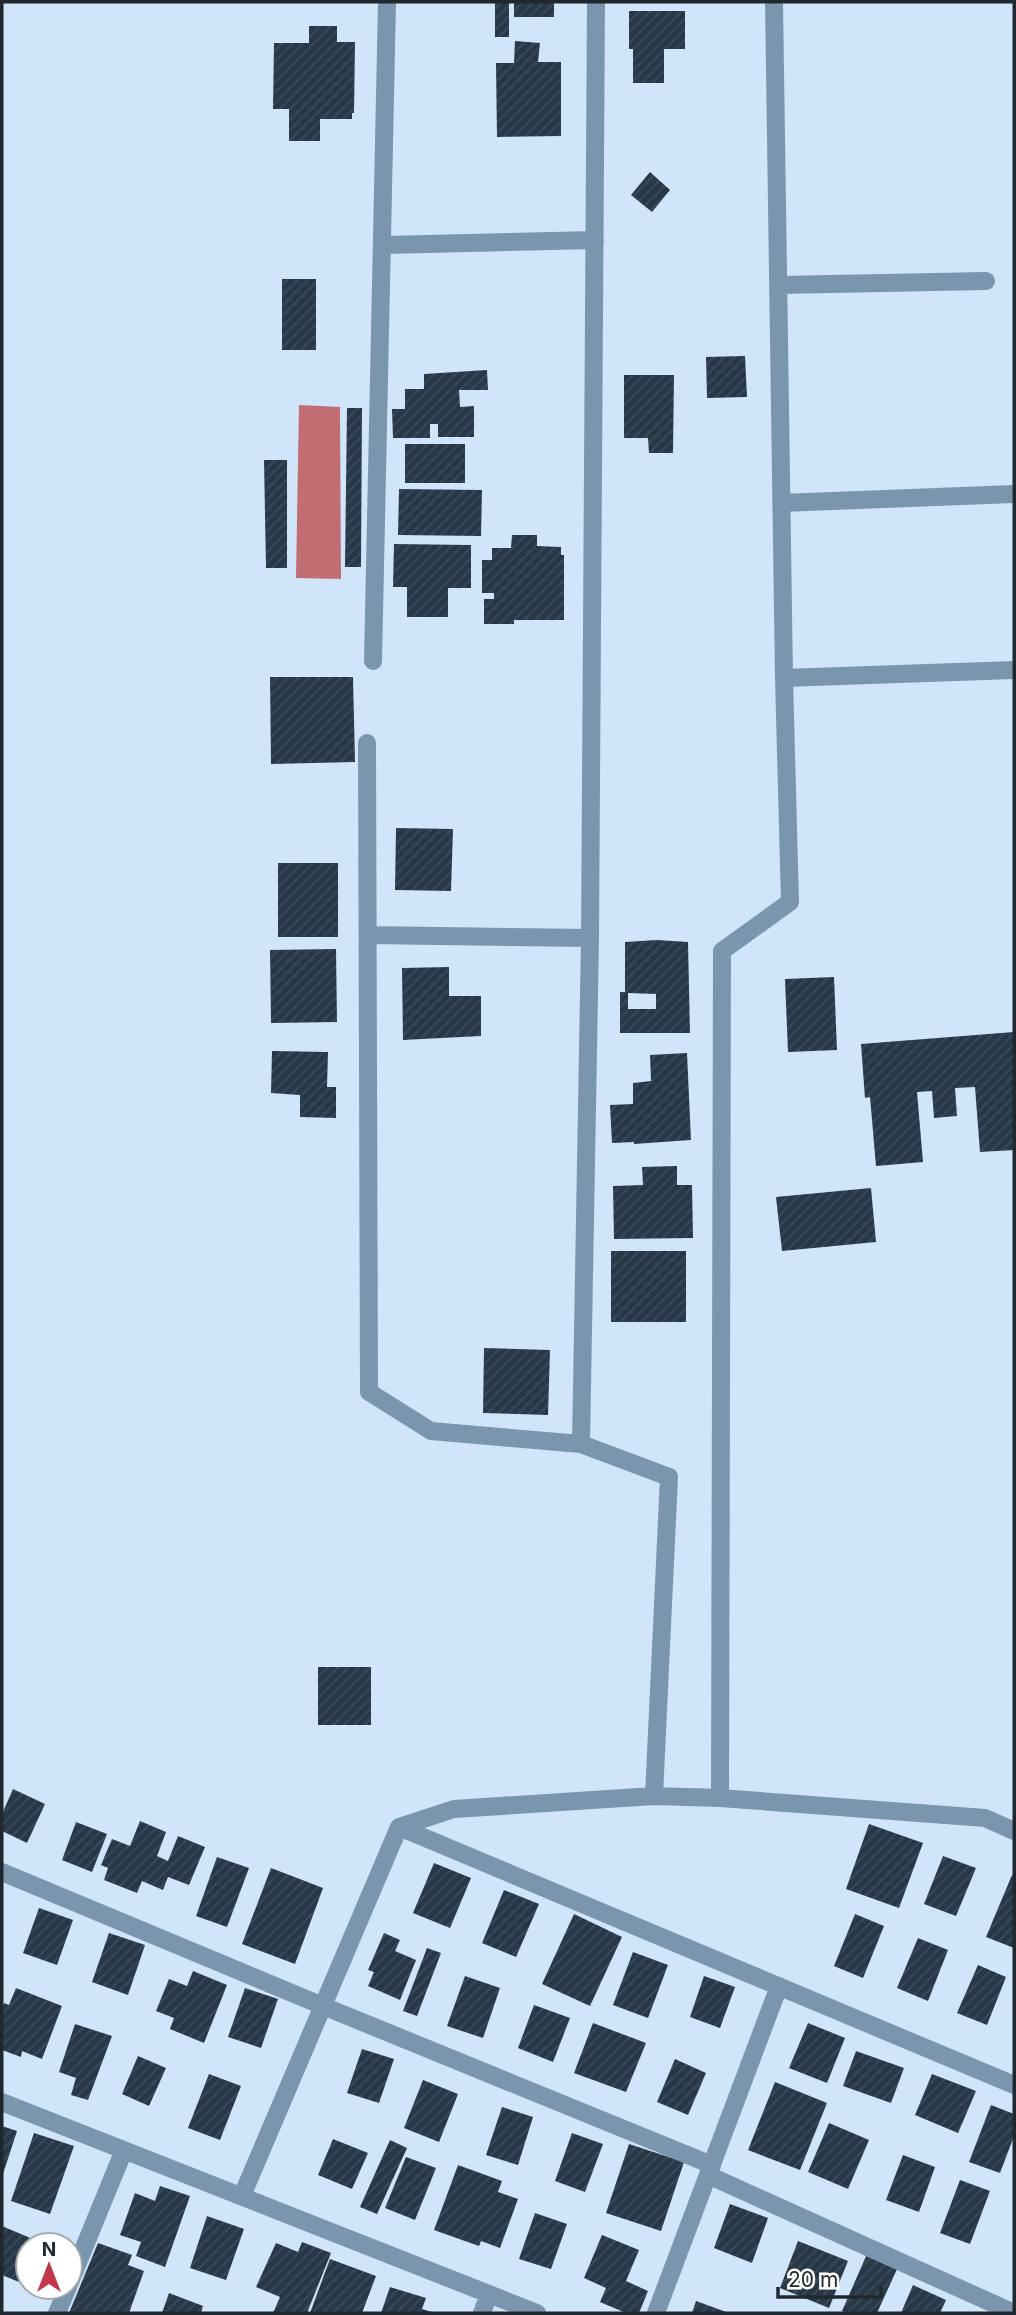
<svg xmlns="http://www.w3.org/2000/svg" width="1016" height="2315" viewBox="0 0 1016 2315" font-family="Inter,sans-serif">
	<defs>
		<pattern id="building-hatch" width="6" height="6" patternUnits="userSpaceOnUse" patternTransform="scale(1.75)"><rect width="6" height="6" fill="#273848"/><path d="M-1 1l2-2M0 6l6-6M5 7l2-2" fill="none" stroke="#3d4c5a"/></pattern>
	</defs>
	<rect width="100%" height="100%" fill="#d0e5f9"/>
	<!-- water -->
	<path fill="#c16d72" d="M299,405L340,407L341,579L296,578Z"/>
	<!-- building -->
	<path fill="url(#building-hatch)" fill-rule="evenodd" d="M495,2H509V37H495Z
		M514,2H554V17H514Z
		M629,11H685V49H664V83H633V49H629Z
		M309,26H337V42H355L354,113H352V119H320V141H289V109H273L274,43H309Z
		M515,41L540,43L538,62H561V136L497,137L496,63H514Z
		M650,172L670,190L652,212L631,195Z
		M282,279H316V350H282Z
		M745,356L747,397L707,398L706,357Z
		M487,370L488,390H459L460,407L474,406V437H438V424H430V438H393L392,409H405V389H424V374Z
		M624,375H674L673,453H649L648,438H624Z
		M347,408H362L361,567H345Z
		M405,444H465V483H405Z
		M264,460H287V568H266Z
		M399,489L482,490L481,536L398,535Z
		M512,535H537V546L561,547V555H564V620H514V624H484V599H494V593H482V560H492V548H511Z
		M394,544L471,545V588H448V617H407V587H393Z
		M270,677H353L355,762L271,764Z
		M396,828L453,829L451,891L395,890Z
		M278,863H338V937H278Z
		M657,940L688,942L690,1033H620V992H625V942ZM628,993L656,994V1009H628Z
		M336,949L337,1022L271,1023L270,950Z
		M449,967V996H481V1036L403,1040L402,968Z
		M834,977L837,1050L788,1052L785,979Z
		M1014,1032V1150L980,1152L975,1087L955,1088L957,1116L934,1118L932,1091L917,1092L923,1162L876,1166L870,1097L865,1098L861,1044Z
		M272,1051L328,1052L327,1087H336V1118L300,1117V1095L271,1093Z
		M687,1053L691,1140L634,1144V1142L612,1143L610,1105L633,1104V1083L651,1081L650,1055Z
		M677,1166V1185H692L693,1238L614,1239L613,1186L643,1185L642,1167Z
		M871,1188L876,1242L782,1251L776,1197Z
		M611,1251H686V1322H611Z
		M484,1348L550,1350L548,1415L483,1413Z
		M318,1667H371V1725H318Z
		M13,1789L45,1804L27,1843L2,1831V1814Z
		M140,1821L166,1832L157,1856L168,1861L178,1836L205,1847L189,1885L168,1877L163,1890L142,1881L137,1893L104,1880L108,1868L101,1865L112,1839L130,1846Z
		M76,1822L107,1834L92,1872L62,1860Z
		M869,1824L923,1843L899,1908L846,1889Z
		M943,1856L976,1868L956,1916L924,1904Z
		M217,1857L249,1868L227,1927L196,1916Z
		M434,1863L471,1878L450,1928L413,1913Z
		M271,1868L323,1888L295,1964L242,1944Z
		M1012,1875L1014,1876V1948L986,1937Z
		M504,1890L539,1904L516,1957L482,1943Z
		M39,1908L73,1920L57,1965L23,1953Z
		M574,1914L622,1937L590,2006L542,1984Z
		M855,1914L884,1926L863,1978L834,1966Z
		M109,1933L145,1945L128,1995L92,1982Z
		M384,1933L400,1940L395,1951L416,1960L400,2000L368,1986L374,1972L368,1970Z
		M918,1938L948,1950L928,2001L897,1988Z
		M427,1948L441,1953L417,2016L403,2011Z
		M633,1952L668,1965L648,2018L613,2005Z
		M978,1965L1006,1977L987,2025L957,2013Z
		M193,1971L227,1985L204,2043L170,2029L174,2018L156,2011L169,1979L187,1986Z
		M465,1976L500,1988L483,2038L447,2026Z
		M704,1976L735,1987L720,2028L690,2017Z
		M16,1988L62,2006L42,2059L22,2051L21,2057L2,2050V2010L4,2003L9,2005Z
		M245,1988L278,1999L261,2048L228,2037Z
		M534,2005L570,2018L553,2062L518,2048Z
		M593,2023L646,2043L626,2092L574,2073Z
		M808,2023L845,2038L827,2083L789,2068Z
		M75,2024L112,2036L88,2100L71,2095L76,2078L59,2072Z
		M362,2049L394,2059L379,2103L347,2093Z
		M856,2051L904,2068L891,2103L843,2086Z
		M138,2056L166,2068L149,2106L122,2094Z
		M675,2059L706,2073L688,2115L657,2102Z
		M209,2074L241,2086L220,2140L188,2128Z
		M932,2074L976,2091L958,2133L915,2115Z
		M423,2080L458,2094L439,2142L404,2128Z
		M775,2082L827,2103L800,2170L748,2150Z
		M991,2105L1014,2114V2136L1000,2173L969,2162Z
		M502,2107L533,2117L518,2165L486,2155Z
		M829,2123L869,2140L848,2189L808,2172Z
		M2,2126L17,2131L2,2177Z
		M34,2133L74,2146L50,2214L11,2201Z
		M572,2133L603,2144L585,2192L555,2181Z
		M333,2139L368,2153L352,2189L318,2175Z
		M390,2140L407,2148L377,2214L360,2207Z
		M629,2144L684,2162L661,2231L606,2213Z
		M903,2155L935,2167L919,2212L886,2200Z
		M406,2157L436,2168L415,2220L385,2208Z
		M458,2165L502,2181L498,2192L518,2199L500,2248L481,2241L479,2246L434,2230Z
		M960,2180L990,2191L970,2244L940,2233Z
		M160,2186L190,2196L165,2267L136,2256L141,2242L120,2235L135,2193L155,2201Z
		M730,2204L768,2218L752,2263L714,2248Z
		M535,2213L567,2224L551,2269L519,2259Z
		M207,2216L244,2229L226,2280L190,2268Z
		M2,2226L35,2240L33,2245H28V2258L19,2282L2,2275Z
		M602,2235L639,2250L626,2281L648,2291L639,2313H626L600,2302L606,2288L584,2278Z
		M798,2241L848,2261L829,2308L780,2288Z
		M302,2242L331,2253L307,2313H273L280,2297L256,2287L276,2243L298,2252Z
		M98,2243L132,2255L128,2265L144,2271L129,2313H69Z
		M867,2254L898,2267L877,2313H847L842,2311Z
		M330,2259L376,2276L362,2313H310Z
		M913,2285L946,2300L940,2313H901Z
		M390,2287L426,2298L422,2309L435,2313H381Z
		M169,2293L203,2306L201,2313H162Z
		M696,2301L729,2313H692Z"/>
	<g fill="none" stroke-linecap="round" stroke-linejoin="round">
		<!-- minor -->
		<path stroke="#7a96ae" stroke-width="18" d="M596,2L590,938L581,1444L669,1477L654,1796
			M384,245L595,240
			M779,285L986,281
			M781,503L1014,494
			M373,661L387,2
			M784,678L1014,670
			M367,743L369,1392L431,1431L581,1444
			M368,935L590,938
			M720,1798L722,951L790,902L784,678L774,2
			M399,1827L454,1809L654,1796L720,1798L985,1818L1014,1831
			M2,1872L323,2006L712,2165
			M2,2102L537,2313
			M708,2175L1014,2313
			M242,2196L399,1827L1014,2085
			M70,2282L124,2150
			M57,2313L68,2287
			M482,2313L489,2294
			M656,2313L779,1986"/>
	</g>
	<!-- border -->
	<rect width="1016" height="2315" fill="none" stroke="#20282f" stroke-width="7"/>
	<!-- north arrow -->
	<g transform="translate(49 2266)"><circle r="33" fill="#ffffff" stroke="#a6a9ac" stroke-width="2"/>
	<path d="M0-5L12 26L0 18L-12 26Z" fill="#c5354b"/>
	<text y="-10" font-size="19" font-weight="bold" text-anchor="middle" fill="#20282f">N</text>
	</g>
	<!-- scale -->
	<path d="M778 2287v10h103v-10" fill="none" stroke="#20282f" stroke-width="3.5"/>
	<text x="788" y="2287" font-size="21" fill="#20282f" stroke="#ffffff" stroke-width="5" paint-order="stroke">20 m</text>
</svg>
